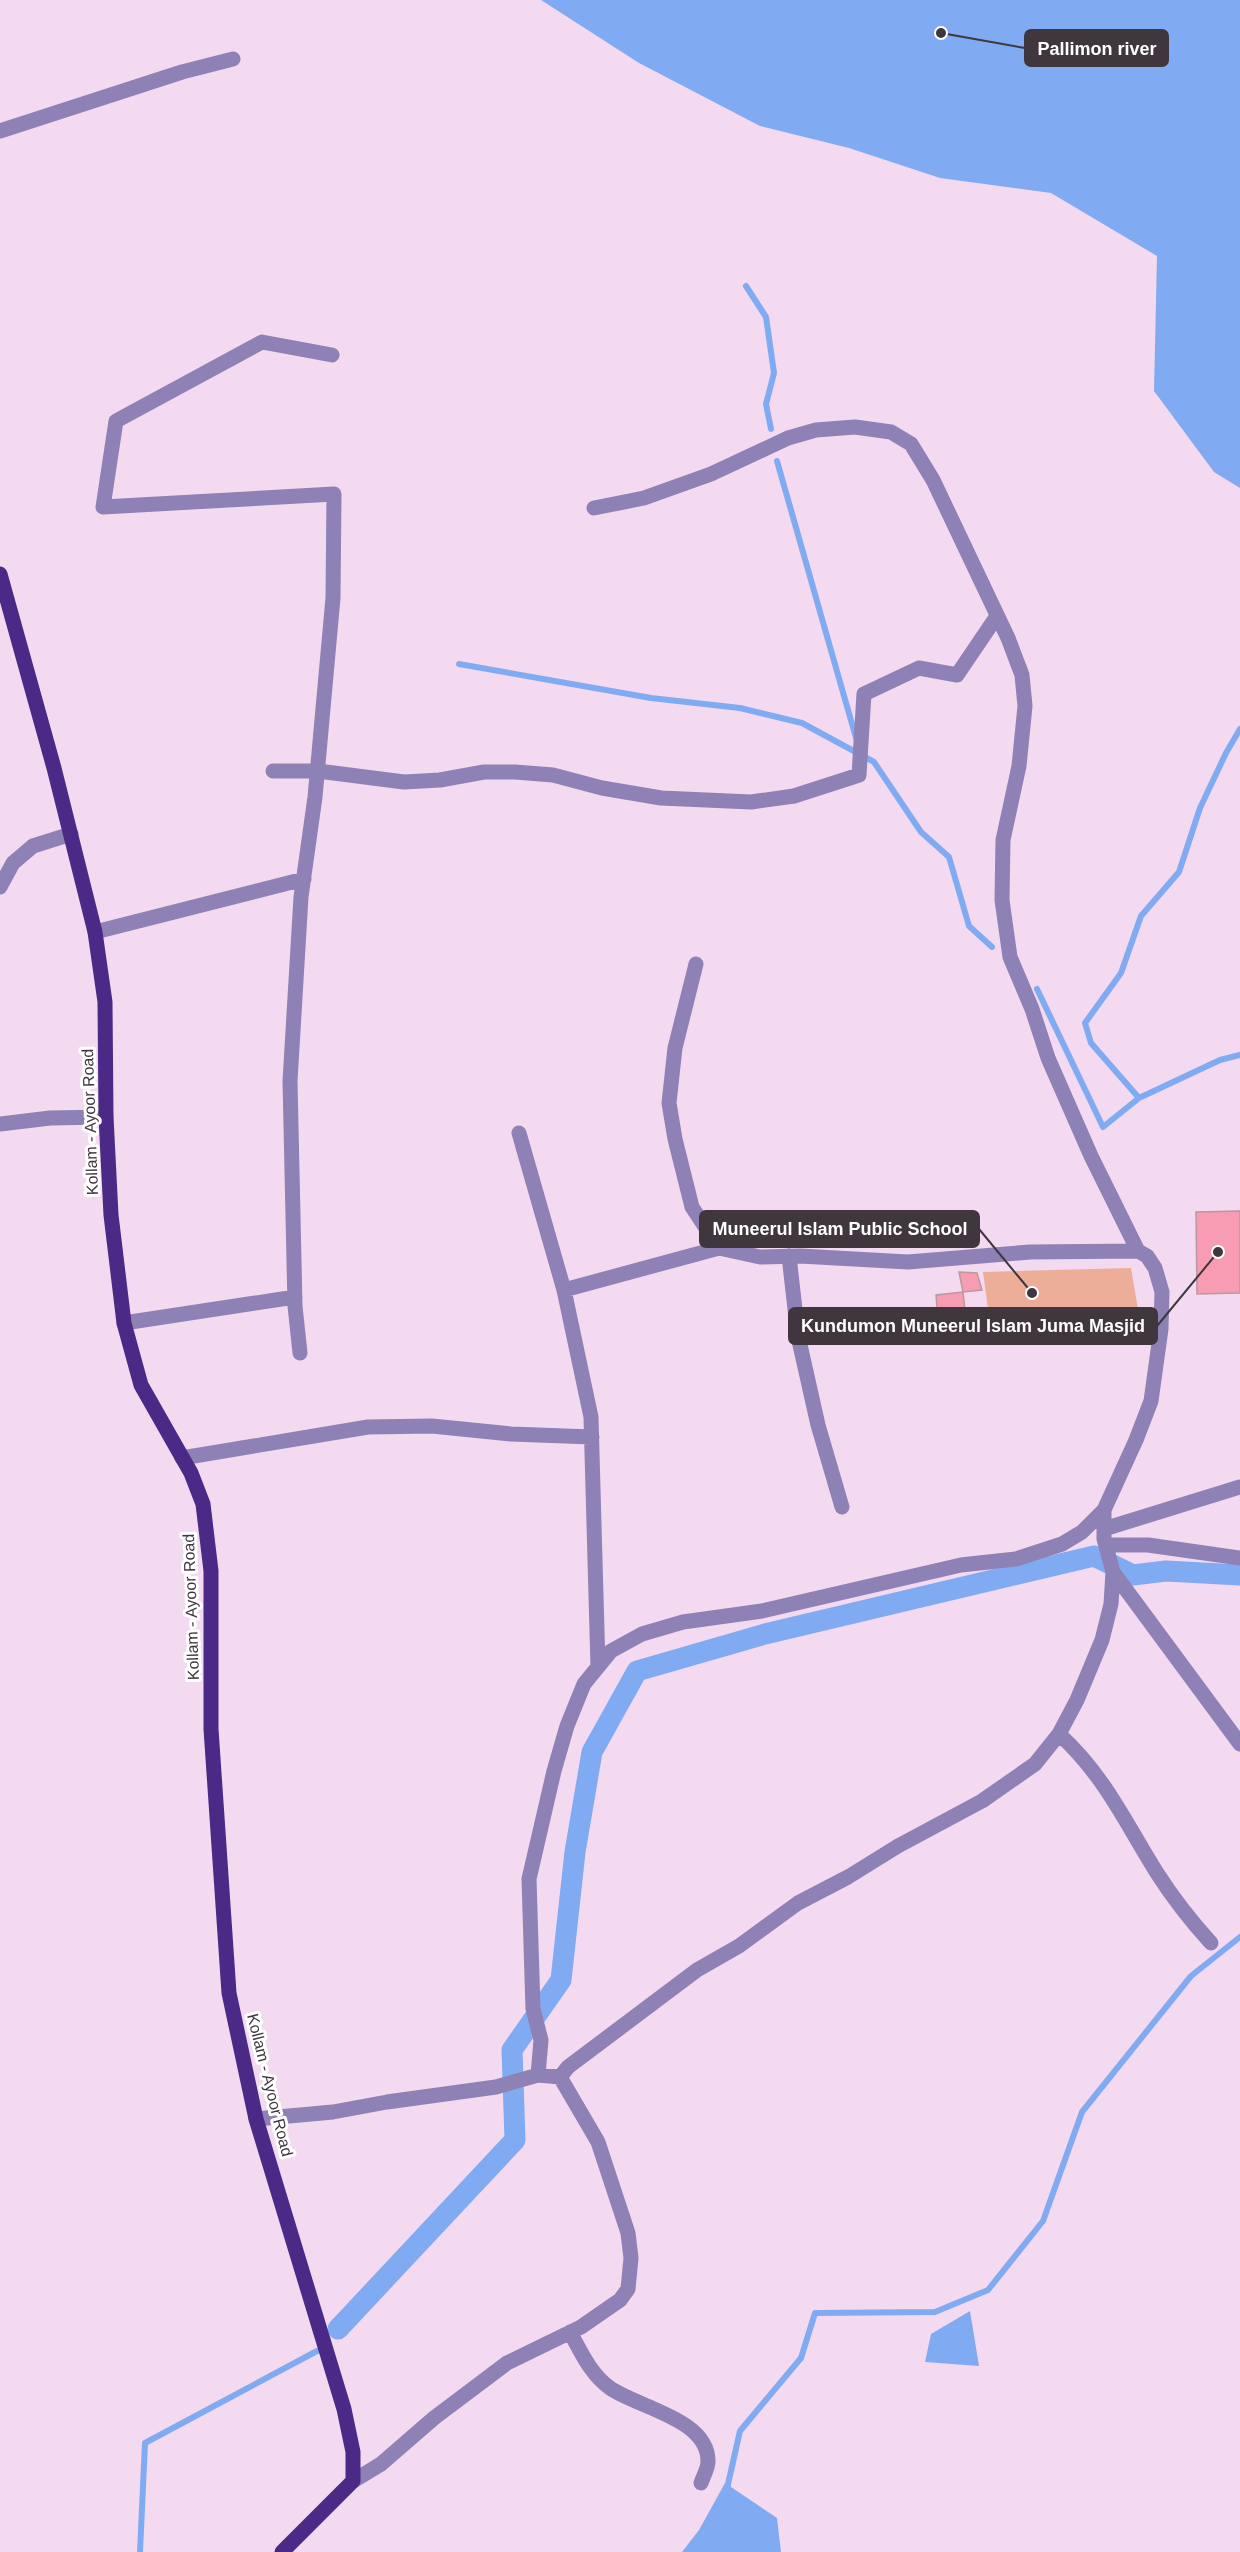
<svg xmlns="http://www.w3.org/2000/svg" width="1240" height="2552" viewBox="0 0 1240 2552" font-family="Arial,sans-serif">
	<rect width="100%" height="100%" fill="#f3daf0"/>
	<!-- green -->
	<path fill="#ecad99" d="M1131,1268L1138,1309L990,1323L983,1272Z"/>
	<!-- water -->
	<path fill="#80abf2" d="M541,0H1240V488L1214,472L1154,391L1157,256L1051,193L940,178L849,148L760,126L639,63Z
		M970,2311L979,2366L925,2362L931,2334Z
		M725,2483L777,2518L781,2552H682L699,2530Z"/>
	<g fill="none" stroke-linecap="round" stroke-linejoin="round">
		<!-- stream -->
		<path stroke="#80abf2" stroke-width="6" d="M746,286L766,317L774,373L766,404L771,429
			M777,461L856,738
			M459,664L651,698L740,708L802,723L874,762L921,832L949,857L969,926L992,947
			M1037,989L1103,1127L1139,1098L1220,1060L1240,1055
			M1139,1098L1091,1043L1085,1023L1121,973L1141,916L1179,872L1200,808L1226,753L1240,729
			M726,2493L740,2431L801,2358L815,2313L935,2312L988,2290L1043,2221L1082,2112L1191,1976L1240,1937
			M140,2552L145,2443L317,2351"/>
		<!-- canal -->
		<path stroke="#80abf2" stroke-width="21" d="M338,2329L515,2140L512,2050L561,1980L575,1852L592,1752L637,1671L765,1634L1094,1556L1133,1575L1166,1571L1240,1575"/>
	</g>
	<!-- building -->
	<path fill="#f89cb3" stroke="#b9999f" stroke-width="1.5" d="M1240,1211V1293L1197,1294L1196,1212Z
		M959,1272L977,1273L982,1290L963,1292Z
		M963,1292L967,1328L939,1330L936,1295Z"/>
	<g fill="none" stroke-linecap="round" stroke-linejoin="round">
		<!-- minor -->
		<path stroke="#8d81b5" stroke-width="15" d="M0,131L182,72L233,59
			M594,508L644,498L711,474L788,438L816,430L855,427L891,432L911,444L933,480L1008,638L1022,675L1025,706L1019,766L1003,840L1002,900L1010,957L1032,1009L1048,1058L1091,1156L1138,1251
			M273,771H318L404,782L440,780L484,772H515L553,775L602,788L661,798L751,802L794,796L859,775L864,694L919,668L957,675L997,616
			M0,887L13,863L33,846L71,834
			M95,932L304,879
			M0,1124L50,1118L106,1117
			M519,1133L564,1290L591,1417L598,1667
			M789,1256L798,1336L818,1425L842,1507
			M564,1290L719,1248
			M124,1323L295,1297
			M300,1353L295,1306L290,1081L301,897L315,797L333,598L334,494L103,507L116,421L262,342L332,355
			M182,1458L368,1427L432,1426L511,1434L592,1437
			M1104,1529L1240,1487
			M1106,1545H1148L1240,1558
			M1113,1572L1240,1744
			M1059,1734C1105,1776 1125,1822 1157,1873C1173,1898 1191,1921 1211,1943
			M538,2075L541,2040L533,2009L529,1879L554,1771L567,1726L584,1684L611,1651L642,1634L683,1622L762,1611L961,1565L1016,1559L1062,1544L1082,1532L1104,1510L1136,1440L1151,1401L1161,1329L1162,1292L1155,1268L1147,1256L1138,1251L1030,1252L908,1262L800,1256L760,1257L719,1248L692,1207L675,1139L669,1103L675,1048L696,964
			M560,2077L568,2067L697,1970L739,1946L798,1903L848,1877L898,1846L982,1801L1035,1764L1059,1734L1077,1700L1102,1640L1111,1604L1113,1572L1104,1539V1510
			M256,2119L333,2112L387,2102L496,2087L538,2075L560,2077L598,2142L628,2233L631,2258L628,2289L620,2300L581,2327L507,2363L434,2418L381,2464L353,2481
			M570,2332C581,2352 591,2375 610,2388C639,2408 709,2419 708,2462C708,2468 703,2477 701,2483"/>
		<!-- major -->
		<path stroke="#4b2a87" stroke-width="15" d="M0,574L54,768L95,932L105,1002L106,1117L111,1215L124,1323L141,1385L191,1473L203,1504L211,1571V1729L229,1993L256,2119L344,2409L353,2452V2481L282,2552"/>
	</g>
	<g text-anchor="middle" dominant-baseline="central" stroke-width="6" stroke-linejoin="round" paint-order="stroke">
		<!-- street labels -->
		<g font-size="16" fill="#3f363e" stroke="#fff">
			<text transform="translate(90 1122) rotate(-92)">Kollam - Ayoor Road</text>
			<text transform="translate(191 1607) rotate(-92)">Kollam - Ayoor Road</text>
			<text transform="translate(270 2085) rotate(76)">Kollam - Ayoor Road</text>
		</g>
	</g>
	<!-- callouts -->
	<path fill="none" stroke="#3f363e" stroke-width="2" d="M941 33L1025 48M1032 1293L979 1229M1218 1252L1157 1326"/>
	<g fill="#3f363e" stroke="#fff" stroke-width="2">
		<circle cx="941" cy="33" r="6"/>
		<circle cx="1032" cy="1293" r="6"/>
		<circle cx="1218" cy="1252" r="6"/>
	</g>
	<g fill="#3f363e" stroke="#3f363e" stroke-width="2">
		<rect x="1025" y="30" width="143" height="36" rx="6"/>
		<rect x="700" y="1211" width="279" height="36" rx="6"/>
		<rect x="789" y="1308" width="368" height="36" rx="6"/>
	</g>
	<g font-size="18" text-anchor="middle" font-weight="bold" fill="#fff">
		<text x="1097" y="55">Pallimon river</text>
		<text x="840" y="1235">Muneerul Islam Public School</text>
		<text x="973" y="1332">Kundumon Muneerul Islam Juma Masjid</text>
	</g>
</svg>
